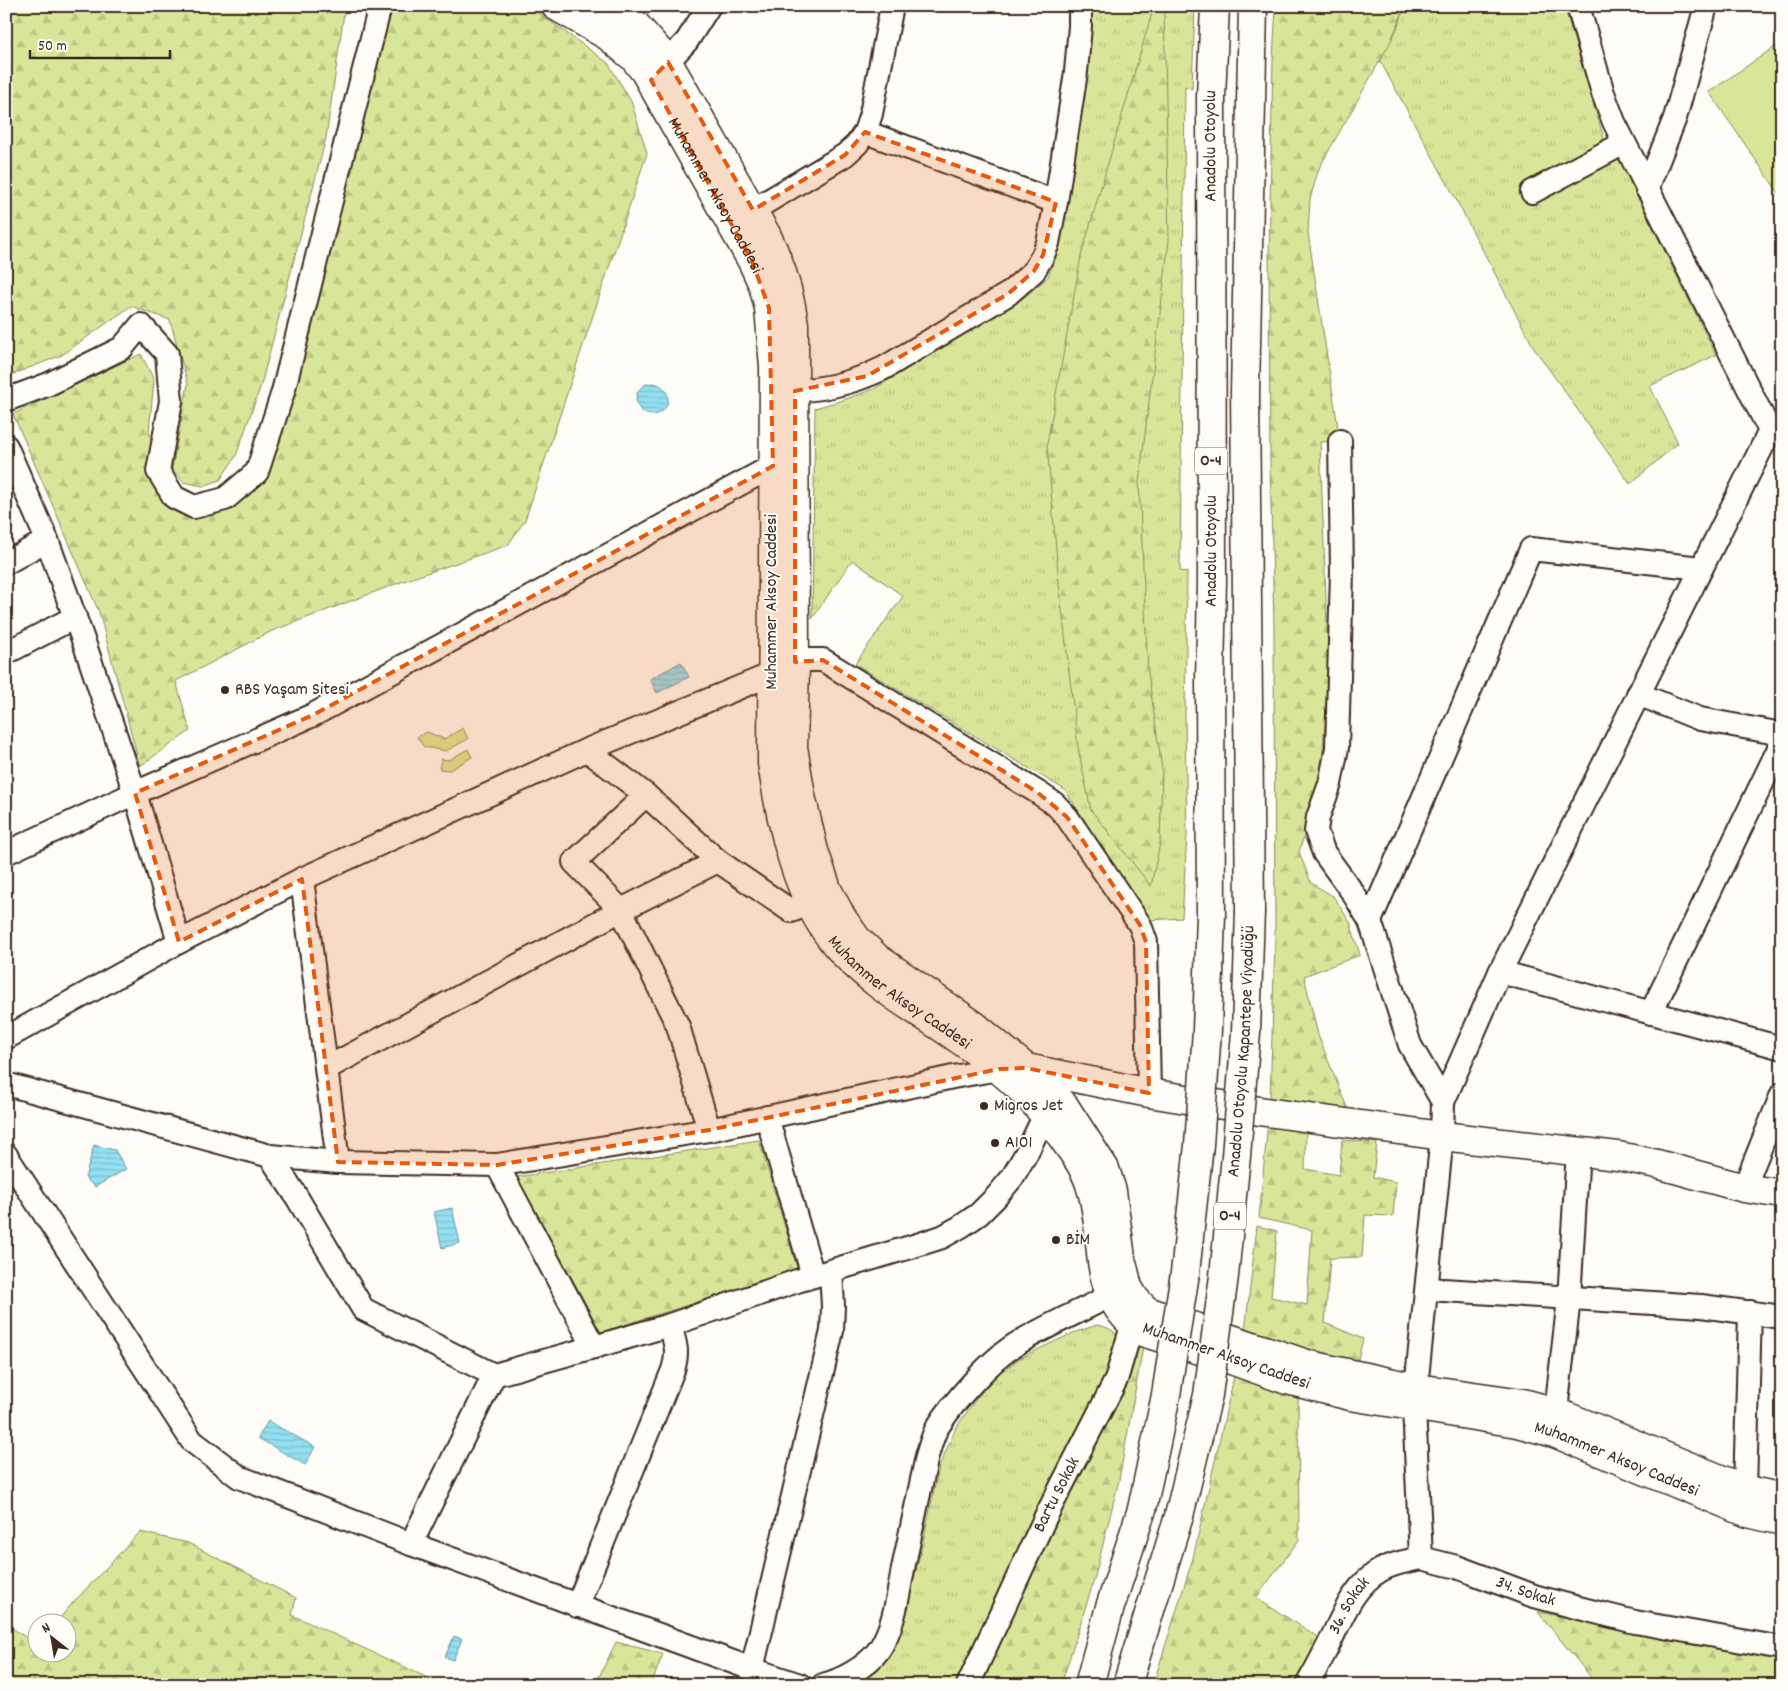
<svg xmlns="http://www.w3.org/2000/svg" width="1788" height="1691" viewBox="0 0 1788 1691" font-family="Dekko,sans-serif">
	<defs>
		<pattern id="grass-tufts" width="24" height="20" patternUnits="userSpaceOnUse" patternTransform="scale(1.25)"><rect width="24" height="20" fill="#d9e699"/><path d="M3 7l-1-3M5 7V3M7 7l1-3M15 17l-1-3M17 17v-4M19 17l1-3" fill="none" stroke="#bbc583"/></pattern>
		<pattern id="forest-firs" width="22" height="20" patternUnits="userSpaceOnUse" patternTransform="scale(1.25)"><rect width="22" height="20" fill="#d9e699"/><path d="M5 1l3.5 6h-7zM16 11l3.5 6h-7z" fill="#bbc583"/></pattern>
		<pattern id="water-rules" width="6" height="5" patternUnits="userSpaceOnUse" patternTransform="scale(1.25)"><rect width="6" height="5" fill="#91dff0"/><path d="M0 2.5h6" fill="none" stroke="#7ec0cd"/></pattern>
	</defs>
	<rect width="100%" height="100%" fill="#fdfcf7"/>
	<filter id="ink" filterUnits="userSpaceOnUse"><feTurbulence type="fractalNoise" baseFrequency=".02" numOctaves="2"/><feDisplacementMap in="SourceGraphic" scale="10" xChannelSelector="R" yChannelSelector="G"/><feConvolveMatrix kernelMatrix="1 2 1 2 8 2 1 2 1" color-interpolation-filters="sRGB"/></filter>
	<g filter="url(#ink)">
		<!-- grass -->
		<path fill="url(#grass-tufts)" stroke="#8a885c" d="M1089,6H1195L1192,89L1185,86L1180,571L1187,572L1185,718L1187,835L1182,918L1149,920L1065,790L855,664L903,596L852,560L812,619L815,408L843,400L874,389L1026,296L1048,277L1057,253L1088,64Z
			M1405,6H1564L1608,152L1621,163L1716,355L1650,386L1678,443L1630,484L1534,348L1451,190L1380,61L1397,29Z
			M1097,1325C1107,1327 1118,1330 1118,1343C1117,1367 1086,1417 1075,1440C1045,1498 1015,1555 988,1614C977,1638 966,1661 958,1685H854L866,1676L906,1610L923,1542L939,1467L956,1428L978,1396L999,1373L1022,1357L1073,1333Z"/>
		<!-- forest -->
		<path fill="url(#forest-firs)" stroke="#8a885c" d="M6,6H345L326,138L261,385L236,456L220,480L203,486L183,482L172,468L188,384L170,320L131,306L62,355L6,377Z
			M416,6H529L608,63L631,101L647,153L525,520L508,545L401,582L272,631L176,681L190,731L140,766L99,612L13,414L141,354L154,380L149,431L158,471L194,507L257,472L377,17Z
			M1154,6H1164L1169,241L1139,482L1148,672L1162,769L1160,843L1151,886L1091,810L1078,748L1059,584L1047,444L1081,256Z
			M1276,6H1405L1390,43L1319,168L1310,199L1308,233L1340,441L1320,442L1329,678L1322,760L1314,805L1299,852L1311,883L1333,896L1350,922L1360,955L1304,976L1318,1035L1348,1110L1270,1100L1275,942L1274,624L1270,464L1269,258L1273,58Z
			M1268,1121L1306,1129L1305,1169L1339,1175L1342,1140L1377,1143L1373,1177L1396,1182L1393,1216L1365,1215L1362,1257L1330,1258L1325,1323L1363,1339L1356,1367L1245,1331L1257,1226L1277,1231L1271,1297L1307,1305L1312,1230L1259,1218Z
			M759,1140L798,1271L601,1332L517,1177Z
			M1135,1346L1143,1347L1119,1480L1094,1580L1061,1685H979Z
			M1235,1372L1298,1397L1299,1540L1256,1598L1323,1640L1298,1685H1153L1193,1558Z
			M140,1532L188,1543L296,1598L292,1615L443,1685H6V1624L37,1645L38,1654H68V1624L56,1623L69,1607Z
			M1538,1612L1782,1660V1685H1597Z
			M616,1642L663,1654L651,1685H595Z"/>
		<!-- park -->
		<path fill="#d9e699" stroke="#8a885c" d="M1782,42V198L1709,92Z
			M463,728L468,739L446,751L424,747L417,737L427,732L444,739Z
			M468,749L472,757L450,770L439,769L441,759L449,760Z"/>
		<!-- water -->
		<path fill="url(#water-rules)" stroke="#6f979c" d="M636 399a16 16 0 1 1 32 0a16 16 0 1 1-32 0Z
			M681,662L689,677L657,693L650,679Z
			M94,1145L115,1150L126,1169L95,1187L85,1178Z
			M452,1208L460,1243L442,1248L434,1212Z
			M268,1421L315,1447L305,1465L258,1438Z
			M454,1636L462,1639L453,1660L445,1657Z"/>
		<g fill="none" stroke-linecap="round" stroke-linejoin="round">
			<defs>
				<g id="street">
					<path id="s1" d="M1578,6L1603,93L1614,122L1770,431L1500,972L1443,1102L1442,1136L1414,1407L1421,1558L1457,1567L1534,1596L1575,1607L1635,1622L1782,1648"/>
					<path d="M656,74L687,41L709,6"/>
					<path d="M865,132L1056,202"/>
					<path d="M1647,189L1675,118L1706,6"/>
					<path d="M1532,192L1624,143"/>
					<path d="M753,210L845,155L857,144L865,132L871,114L892,6"/>
					<path d="M779,391C818,391 849,385 884,368L1008,294L1034,271L1043,255L1048,243L1056,202L1076,72L1080,26V6"/>
					<path d="M6,400L49,384L122,348L141,325L167,354L171,401L158,471L174,497L194,507L225,499L257,472L283,392L380,6"/>
					<path d="M1340,441L1342,572L1337,748L1330,784L1318,817L1316,831L1324,853L1353,893L1370,921L1410,1045L1443,1102"/>
					<path d="M6,446L47,540L86,648L135,793L179,942"/>
					<path d="M6,563L47,540"/>
					<path d="M6,653L75,617"/>
					<path d="M795,664L805,660H823L1037,792L1055,804L1067,817L1140,925L1146,942L1149,1093"/>
					<path d="M772,674L587,750L646,795L718,861L791,911L826,898"/>
					<path d="M1638,694L1700,719L1782,734"/>
					<path d="M646,795L574,862L621,910L678,1026L709,1130"/>
					<path d="M6,853L135,793L313,715L773,466"/>
					<path d="M302,879L338,1162"/>
					<path d="M1370,921L1531,549L1701,568"/>
					<path d="M1500,972L1782,1048"/>
					<path d="M1651,1013L1782,742"/>
					<path d="M6,1038L179,942L302,879L587,750"/>
					<path d="M327,1068L621,910L718,861"/>
					<path d="M6,1084L270,1156L338,1162L497,1165L709,1130L953,1077L999,1069"/>
					<path d="M767,1117L813,1276"/>
					<path d="M6,1155L192,1441L239,1477L411,1544L494,1375L363,1309L295,1194L270,1156"/>
					<path d="M497,1165L594,1347L670,1325C675,1343 679,1351 673,1370L577,1606"/>
					<path d="M1744,1188L1782,1094"/>
					<path d="M1427,1289L1701,1306L1782,1317"/>
					<path d="M670,1325L797,1281L917,1245L942,1237L960,1227L979,1214L996,1197L1012,1178L1027,1152L1052,1100"/>
					<path d="M494,1375L594,1347"/>
					<path d="M1554,1428L1569,1299L1578,1150"/>
					<path d="M1745,1489L1750,1312"/>
					<path d="M411,1544L752,1669L800,1685"/>
					<path d="M752,1669L832,1331L833,1306L831,1271"/>
					<path d="M823,1685C842,1680 866,1667 878,1651C895,1627 898,1593 904,1564C912,1528 919,1492 927,1456C930,1447 932,1437 937,1428C954,1401 991,1359 1018,1343C1053,1322 1091,1307 1126,1287"/>
					<path id="s2" d="M968,1685L1046,1516L1116,1380L1137,1309"/>
					<path id="s3" d="M1307,1685C1314,1673 1321,1660 1327,1648C1341,1620 1352,1586 1381,1570C1393,1563 1408,1561 1421,1558"/>
				</g>
				<g id="secondary">
					<path id="s4" d="M556,6L608,36L634,58L645,72L752,261L763,285L769,308L774,367L772,763C781,823 796,898 837,946C871,986 918,1010 960,1040C1009,1074 1040,1104 1074,1154C1081,1164 1088,1176 1091,1188C1108,1241 1088,1294 1142,1332L1234,1361L1287,1380L1350,1396L1517,1423L1554,1433L1748,1513L1782,1521"/>
					<path d="M609,6L635,24L666,59L767,236C781,265 790,293 794,324L795,664L793,747L801,796L814,851L827,889L842,918L857,939L877,958L974,1025L1026,1068L1065,1107L1105,1169L1112,1191L1121,1258L1128,1287L1135,1299L1147,1311L1310,1365L1337,1371L1417,1388L1523,1403L1556,1412L1745,1489L1782,1498"/>
					<path d="M1026,1068L1149,1093L1266,1112L1442,1136L1618,1156L1657,1164L1744,1188L1782,1194"/>
				</g>
				<g id="highway">
					<path d="M1250,911L1245,393L1253,6"/>
					<path id="s5" d="M1211,915L1210,680L1212,580L1211,97L1215,6"/>
					<path d="M1089,1685L1110,1607L1142,1509"/>
					<path d="M1127,1685L1179,1516"/>
				</g>
			</defs>
			<!-- street casing -->
			<use href="#street" stroke="#3b2a1e" stroke-width="26"/>
			<!-- secondary casing -->
			<use href="#secondary" stroke="#3b2a1e" stroke-width="31"/>
			<!-- highway casing -->
			<use href="#highway" stroke="#3b2a1e" stroke-width="31"/>
			<!-- street -->
			<use href="#street" stroke="#fdfcf7" stroke-width="22"/>
			<!-- secondary -->
			<use href="#secondary" stroke="#fdfcf7" stroke-width="28"/>
			<!-- highway -->
			<use href="#highway" stroke="#fdfcf7" stroke-width="28"/>
			<defs>
				<g id="highway-bridge">
					<path d="M1142,1509L1166,1395L1185,1273L1199,1145L1207,1030L1211,915"/>
					<path id="s6" d="M1179,1516L1208,1395L1224,1276L1236,1156L1246,1032L1250,911"/>
				</g>
			</defs>
			<!-- highway-bridge casing -->
			<use href="#highway-bridge" stroke="#3b2a1e" stroke-width="31" stroke-linecap="butt"/>
			<!-- highway-bridge -->
			<use href="#highway-bridge" stroke="#fdfcf7" stroke-width="28"/>
		</g>
	</g>
	<!-- marked area -->
	<path fill="#e8590c" fill-opacity="0.2" stroke="#e8590c" stroke-width="4" stroke-dasharray="10 6" stroke-linejoin="round" d="M668,62L753,210L845,155L865,132L1056,202L1043,255L1034,271L1008,294L867,376L795,391V662L823,660L1037,792L1067,817L1140,925L1146,942L1149,1093L1026,1068L999,1069L709,1130L497,1165L338,1162L302,879L179,942L135,793L313,715L773,466L769,308L752,261L651,80Z"/>
	<!-- markers -->
	<g fill="#3b2a1e" stroke="#fdfcf7" stroke-width="2">
		<circle cx="225" cy="690" r="5"/>
		<circle cx="984" cy="1106" r="5"/>
		<circle cx="995" cy="1143" r="5"/>
		<circle cx="1056" cy="1240" r="5"/>
	</g>
	<g text-anchor="middle" dominant-baseline="central" stroke-width="4" stroke-linejoin="round" paint-order="stroke">
		<!-- shield labels -->
		<g fill="#fdfcf7" stroke="#75695f" stroke-width="1">
			<rect x="1195" y="447.5" width="32" height="27" rx="4"/>
			<rect x="1214" y="1202.5" width="32" height="27" rx="4"/>
		</g>
		<g font-size="16" font-weight="bold" fill="#3b2a1e">
			<text x="1211" y="461">O-4</text>
			<text x="1230" y="1216">O-4</text>
		</g>
		<!-- street labels -->
		<g font-size="18" fill="#3b2a1e" stroke="#fdfcf7">
			<text stroke="none"><textPath href="#s5" startOffset="769">Anadolu Otoyolu</textPath></text>
			<text stroke="none"><textPath href="#s4" startOffset="254">Muhammer Aksoy Caddesi</textPath></text>
			<text stroke="none"><textPath href="#s5" startOffset="364">Anadolu Otoyolu</textPath></text>
			<text transform="translate(772 602) rotate(-90)">Muhammer Aksoy Caddesi</text>
			<text stroke="none"><textPath href="#s4" startOffset="1109">Muhammer Aksoy Caddesi</textPath></text>
			<text stroke="none"><textPath href="#s6" startOffset="470">Anadolu Otoyolu Kapantepe Viyadüğü</textPath></text>
			<text transform="translate(1226 1357) rotate(19)">Muhammer Aksoy Caddesi</text>
			<text stroke="none"><textPath href="#s4" startOffset="2038">Muhammer Aksoy Caddesi</textPath></text>
			<text stroke="none"><textPath href="#s2" startOffset="210">Bartu Sokak</textPath></text>
			<text stroke="none"><textPath href="#s1" startOffset="1782">34. Sokak</textPath></text>
			<text stroke="none"><textPath href="#s3" startOffset="90">36. Sokak</textPath></text>
		</g>
		<!-- poi labels -->
		<g font-size="18" fill="#3b2a1e" stroke="#fdfcf7" text-anchor="start">
			<text x="235" y="690">RBS Yaşam Sitesi</text>
			<text x="994" y="1106">Migros Jet</text>
			<text x="1005" y="1143">A101</text>
			<text x="1066" y="1240">BİM</text>
		</g>
	</g>
	<!-- margin -->
	<rect width="1788" height="1691" fill="none" stroke="#fdfcf7" stroke-width="25"/>
	<rect x="12" y="12" width="1763" height="1666" fill="none" stroke="#3b2a1e" stroke-width="2" filter="url(#ink)"/>
	<!-- north arrow -->
	<g transform="translate(52 1638) rotate(329)"><circle r="24" fill="#fdfcf7" stroke="#afa8a0"/>
	<path d="M0-4L9 19L0 12L-9 19Z" fill="#3b2a1e"/>
	<text y="-8" font-size="14" font-weight="bold" text-anchor="middle" fill="#3b2a1e">N</text>
	</g>
	<!-- scale -->
	<path d="M30 50v8h140v-8" fill="none" stroke="#3b2a1e" stroke-width="2.5"/>
	<text x="38" y="50" font-size="15" fill="#3b2a1e" stroke="#fdfcf7" stroke-width="4" paint-order="stroke">50 m</text>
</svg>
